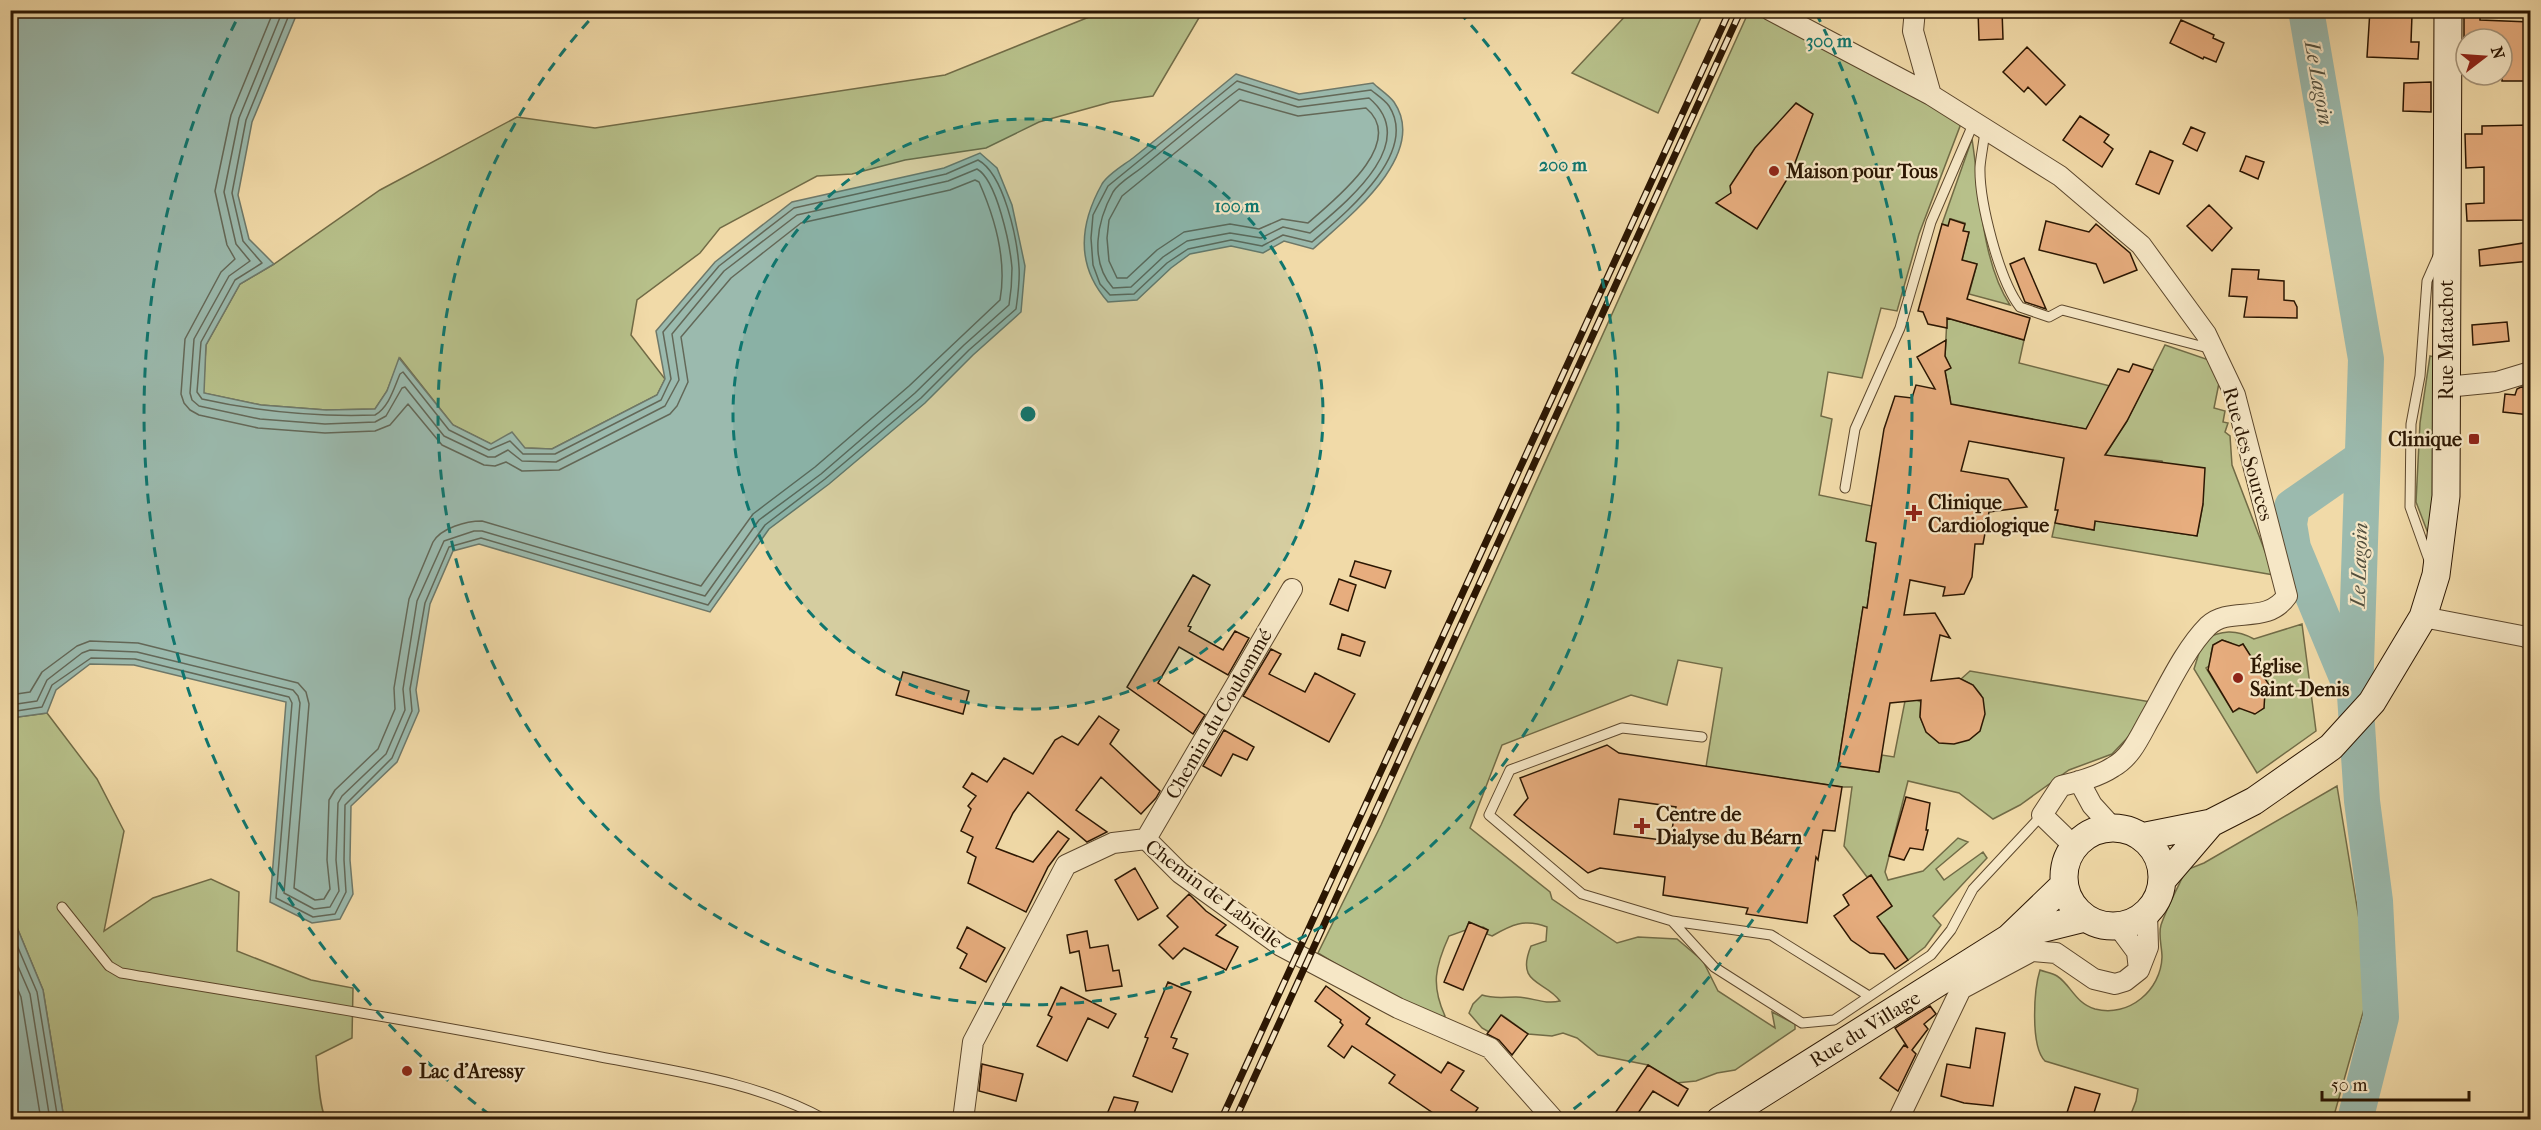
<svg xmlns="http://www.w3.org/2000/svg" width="2541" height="1130" viewBox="0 0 2541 1130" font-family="'IM FELL French Canon',serif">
	<rect width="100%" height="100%" fill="#f1daa8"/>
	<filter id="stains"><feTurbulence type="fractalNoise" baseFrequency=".00333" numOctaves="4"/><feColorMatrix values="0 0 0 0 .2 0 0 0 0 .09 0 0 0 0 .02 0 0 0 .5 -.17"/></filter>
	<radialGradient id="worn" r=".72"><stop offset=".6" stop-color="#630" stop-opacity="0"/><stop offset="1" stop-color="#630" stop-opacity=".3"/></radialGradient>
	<!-- green -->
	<path fill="#b7c08a" stroke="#716b46" stroke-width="1.5" fill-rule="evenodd" d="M1098,11H1203L1153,96L1111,102L1039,122L986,148L905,160L852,174L817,176L720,228L700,253L637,300L631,335L665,379L657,395L552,449L525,448L491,444L453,425L400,358L387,391L375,409L326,410L261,405L203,393L206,345L240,284L274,264L380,190L517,117L595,128L945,75L1094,15Z
		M1630,11H1704L1658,113L1572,73Z
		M1749,11H1753L1962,121L1919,234L1897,311L1881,308L1862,378L1828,372L1821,416L1832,419L1819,495L1872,506L1876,543L1867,608H1863L1838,766L1879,772L1882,755L1894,757L1905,701L1912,698L1921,702L1920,717L1925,728C1945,737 1958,750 1977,733L1981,695L1973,685L1961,679L1970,671L2151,702L2132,733L2112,754L2069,770L2020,805L1993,819L1959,793L1908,781L1885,872L1888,880L1923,871L1958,838L1968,842L1936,869L1944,880L1983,852L1987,858L1933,916L1941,925L1925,947L1908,960L1884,926L1874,919L1892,906L1871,875L1867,877L1844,846L1852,787H1842L1706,767L1722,668L1678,660L1667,705L1631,695L1502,745L1470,828L1550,892L1552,899L1617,943L1638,937L1677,939L1703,961L1718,991L1775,1028L1772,1012L1795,1024V1029L1735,1070L1717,1073L1696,1081L1676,1083L1648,1065L1598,1055L1577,1038L1563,1033L1552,1036L1528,1034L1502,1015L1489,1032L1482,1028L1469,1013L1473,1004L1482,995C1494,999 1504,997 1516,997C1532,997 1544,1005 1560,1001C1545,980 1515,985 1531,946L1546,941L1547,927C1525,918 1511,925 1492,936L1487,934L1488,930L1483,927L1480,931L1477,930L1478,926L1469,922L1466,930L1449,936C1435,967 1431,985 1445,1016L1436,1019L1364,981L1318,953L1381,825Z
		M1972,139C1980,190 1981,261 2010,305L1969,294L1977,264L1962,260L1969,232L1963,231L1965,223L1951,219L1948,226L1942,224Z
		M1947,318L2024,340L2019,363L2110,386L2086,429L1948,404L1950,398L1945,371L1950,367L1945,356Z
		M2165,345L2209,360L2219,383L2214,408L2225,411L2223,422L2228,423L2225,432L2230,436L2232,465L2274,575L2052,537L2055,523L2094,530L2096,517L2124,522V525L2197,536L2203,504L2176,499L2175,495L2131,489L2132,484L2102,479L2105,465L2099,464L2127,421ZM2122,457L2162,461L2163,465L2204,468L2203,484L2120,477Z
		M2430,356L2435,357L2438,422L2431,541L2416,502L2420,423Z
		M2302,624L2316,731L2257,773L2194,669L2203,640C2221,630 2236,629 2254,639ZM2222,640L2231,643L2234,649L2243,644L2270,688L2263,693L2265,697L2262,703L2264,708L2254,714L2251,710H2245L2243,707L2233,712L2206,668L2215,662L2211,654L2213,645Z
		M47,713L97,779L124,831L104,931L153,898L211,879L239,892L237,951L311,980L353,988L352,1038L316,1056C318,1071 319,1109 326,1119H64L43,990L11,913L10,718Z
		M2337,786L2364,949V1009L2333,1119H2129L2136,1101L2138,1089L2045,1061C2030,1046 2034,989 2040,970C2045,972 2052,973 2057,976C2071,985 2075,1003 2095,1009C2129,1018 2161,990 2162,957C2162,947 2158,935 2161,925C2167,907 2178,887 2186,870L2204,863Z"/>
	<!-- water -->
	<path fill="#9bbaae" stroke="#6e7869" stroke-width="1.5" d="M10,11H298L252,122L238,195L249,239L274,264L240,284L206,345L204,393L261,405L326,410L375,409L387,391L399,358L453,425L491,444L512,432L525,448L552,449L657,395L665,379L656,331L715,262L792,202L944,168L980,153L997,168L1012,205L1025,266L1021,312L973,355L925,403L829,484L769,529L710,612L479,544L453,551L430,604L416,690L419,711L397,762L351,806L350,860L353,894L340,919L312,923L270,902L286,702L134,665L90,664L56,690L47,713L11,718Z
		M1236,74L1299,94L1373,83C1379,89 1389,95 1394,102C1430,155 1346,219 1313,249L1284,241L1263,253L1231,246L1190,254L1171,268L1137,300L1108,302C1076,266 1079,225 1102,184C1108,174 1124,165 1133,158C1168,130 1202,102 1236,74Z
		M11,913L43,990L64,1119H11Z"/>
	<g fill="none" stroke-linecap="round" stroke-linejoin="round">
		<!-- shore -->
		<path stroke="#636858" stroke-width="1.5" d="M1237,81L1299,100L1371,90C1377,95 1385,100 1389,106C1420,154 1343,215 1312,242L1283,235L1262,246L1231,240L1188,249L1167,263L1134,294L1110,295L1100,284L1093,265L1091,238L1093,215L1108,186Z
			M1239,89L1298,107L1369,98C1423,143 1344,204 1310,233L1283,227L1261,238L1230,233L1187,241L1163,257L1131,287L1113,288C1089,261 1097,221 1113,192C1119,182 1136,173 1145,165C1176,140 1207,113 1239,89Z
			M1240,100L1298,116L1366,108C1408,143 1333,201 1308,223L1282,219L1259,229L1230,224L1184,232L1157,250L1127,278H1117L1109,261L1107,238L1109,220L1122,196Z
			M10,695L30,692L42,672L77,646L90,641L138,643L298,683L306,692L309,704L294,888L315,900L324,899L330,889L327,860L329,800L335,790L378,749L395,709L394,688L409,599L433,542C441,528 466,521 482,521L701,586L753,514L815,467L909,386L1000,300C1007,261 995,218 979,182L975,180L950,190L801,223L731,278L681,337L688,382L677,406L670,414L559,470L522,471L506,462L495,466L484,465L442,445L408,404L390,425L375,431L325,433L258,428L199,415L190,410L184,403L181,394L185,339L221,272L235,259L227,245L215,191L231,115L274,10
			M10,705L37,701L47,680L82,653L90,650L137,652L293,690L298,696L300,703L284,893L314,909L330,907L339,891L336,860L338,803L342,796L386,754L405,710L403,689L417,601L444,541L474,531H482L705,596L759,520L821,474L915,393L964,345L1009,305C1011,293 1012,280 1012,268C1010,245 997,180 977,169L948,181L797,215L724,271L672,334L679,380L665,406L556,462L522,461L508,450L495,457H488L444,436L405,387L402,388L386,416L375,422L325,424L260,419L199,406L192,400L190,393L194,339L229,276L250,261L236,244L224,192L239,118L283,10
			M10,712L42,707L52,685L91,658L135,659L289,697L292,703L276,898L313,917L335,914L346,892L344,860L345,805L392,758L412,711L410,689L425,603L449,547L481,538L708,605L765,525L825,479L921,398L969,350L1016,309C1018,295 1020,280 1019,267C1017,238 1004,174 978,160L946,174L794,208L719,266L663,332L671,379L661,400L555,454H523L510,441L489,450L449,430L403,372L400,374C394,388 389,407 375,415C316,417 260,412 202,399L197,392L201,342L235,280L262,263L243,241L232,193L246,120L291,10
			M10,929L37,992L58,1120
			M10,948L30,994L50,1120
			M10,971L21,997L41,1120"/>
		<!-- river -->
		<path stroke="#9bbaae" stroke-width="36" d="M2306,10L2366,359L2355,695L2362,801L2375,901L2381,1017L2355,1120
			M2351,687L2293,548L2289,524L2292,507L2361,459"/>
	</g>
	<!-- building -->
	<path fill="#e7ad7e" stroke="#2b1602" stroke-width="1.5" fill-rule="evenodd" d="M1978,10H2002L2003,39L1979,40Z
		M2370,10H2403V15H2412L2411,42H2419L2418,59L2367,57Z
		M2464,15L2480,16V20L2530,22V81H2502V39H2464Z
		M2181,20L2214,35L2213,38L2224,43L2216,62L2204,57L2203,59L2170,43Z
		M2027,47L2065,85L2046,105L2028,87L2024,92L2003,72Z
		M2431,82V112L2403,111L2404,83Z
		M1796,103L1813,114L1792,171L1757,229L1716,203L1731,193L1730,186L1755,148Z
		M2080,116L2109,135L2104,142L2113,149L2102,167L2063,140Z
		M2530,125V220L2467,221L2466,204L2484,203V167L2466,168L2465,134H2482V126Z
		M2191,127L2205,133L2197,151L2183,144Z
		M2150,151L2173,161L2159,194L2136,184Z
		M2246,156L2264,162L2258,179L2240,171Z
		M2209,205L2232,228L2212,251L2187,226Z
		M1950,219L1965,224L1963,231L1969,232L1962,260L1977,264L1967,299L2030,318L2024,340L1947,318V328L1928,324L1923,312L1918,311L1942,224L1948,226Z
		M2046,221L2089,232L2096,224L2130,253L2137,270L2104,283L2096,264L2039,250Z
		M2530,242V261L2480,266L2479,250Z
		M2024,258L2046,309L2025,302L2010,264Z
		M2232,269L2259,270L2258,279L2284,281V300L2294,301L2297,307V318L2244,317L2247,297L2229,296Z
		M2507,322L2509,341L2473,345L2472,325Z
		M1946,340L1945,356L1951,368L1945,371L1951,404L2086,429L2118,369L2129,372L2133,364L2153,370L2127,421L2105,455L2205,468L2203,504L2197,536L2095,521L2094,530L2055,523L2058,510H2055L2064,458L1969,441L1961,471L2008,479L2027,507L1989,512L1983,544H1975L1972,577L1964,594L1943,596L1945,587L1910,580L1904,615L1935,613L1950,638L1940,635L1931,681L1959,678L1973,685L1983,698L1985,714L1980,731L1969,740L1954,744L1939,743L1926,732L1920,717L1921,700L1890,703L1879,772L1838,766L1863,607L1867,608L1876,543L1866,541L1884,429L1895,396L1912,398L1916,385L1935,389L1917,357Z
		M2521,387L2530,388V415L2503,412L2505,394L2515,395L2517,389Z
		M1355,561L1391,571L1385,588L1350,576Z
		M1193,575L1210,585L1188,626L1191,627L1189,631L1223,650L1235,631L1249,638L1228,675L1179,647L1158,683L1205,715L1193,734L1127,687Z
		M1339,579L1356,585L1348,611L1330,604Z
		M1342,634L1365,642L1360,656L1338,649Z
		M2222,640L2239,646L2243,644L2271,688L2265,692L2264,708L2255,714L2239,708L2233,712L2208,670L2213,645Z
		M1271,649L1281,654L1269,674L1305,692L1315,673L1355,694L1329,742L1243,696Z
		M903,672L969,691L963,714L896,695Z
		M1099,716L1119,730L1110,744L1160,791L1156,798L1141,814L1101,777L1076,810L1107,832L1087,842L1028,792L1013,813L996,848L1033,862L1058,831L1069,839L1048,867L1026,912L968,883L976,857L967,852L973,837L961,831L971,809L968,806L976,796L963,787L972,773L987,782L1004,758L1033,774L1055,740L1062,736L1078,745Z
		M1224,730L1254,747L1247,760L1233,754L1221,776L1203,766Z
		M1607,745L1619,753L1842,787L1835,831L1823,830L1818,860L1816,857L1807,923L1746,914L1748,908L1663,895L1665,877L1600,868L1588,873L1514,815L1528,798L1520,778ZM1619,799L1676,807L1670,841L1614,834Z
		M1906,797L1930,803L1926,830H1928L1923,850L1910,848L1904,860L1889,856Z
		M1135,868L1158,908L1138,920L1115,880Z
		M1871,875L1892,906L1877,917L1908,960L1895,969L1884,954L1870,953L1851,940L1834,916L1849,905L1843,895Z
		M1189,894L1206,911L1226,925L1216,935L1238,947L1226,970L1184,948L1173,959L1159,945L1178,927L1167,916Z
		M1469,922L1488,930L1463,990L1444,982Z
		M967,927L1005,948L986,982L960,968L967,954L957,948Z
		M1087,931L1090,948L1108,945L1113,971L1119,970L1122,986L1086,991L1079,951L1070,953L1067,935Z
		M1168,982L1191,992L1171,1037L1177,1039L1173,1048L1188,1054L1172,1092L1133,1076L1148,1038L1145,1037Z
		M1326,986L1370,1018L1366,1024L1441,1073L1448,1062L1464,1071L1451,1090L1478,1108L1471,1119H1442L1389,1083L1395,1075L1352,1046L1344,1058L1328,1046L1343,1025L1340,1022L1341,1020L1315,1001Z
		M1061,987L1116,1014L1108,1028L1088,1018L1067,1061L1037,1046L1052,1017L1048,1015Z
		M1930,1006L1936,1014L1924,1024L1928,1029L1912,1050L1916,1054L1898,1091L1880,1078L1904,1045L1908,1048L1895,1028Z
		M1501,1015L1528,1034L1512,1055L1499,1040L1487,1034Z
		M1976,1028L2005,1033L1993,1106L1964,1103L1941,1096L1947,1064L1970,1068Z
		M982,1064L1023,1074L1016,1101L979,1091Z
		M1648,1065L1688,1089L1678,1106L1653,1091L1634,1119H1611Z
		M2075,1087L2100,1094L2092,1119H2065Z
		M1114,1097L1138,1102L1132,1119H1105Z"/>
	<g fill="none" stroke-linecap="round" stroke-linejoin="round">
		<defs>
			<path id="lane" d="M1985,130C1984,142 1981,155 1980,167C1979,201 1999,280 2020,307L2049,317L2062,310L2212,349
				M1845,488L1855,429L1900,328L1931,222L1974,122
				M2430,563L2410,507L2411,424L2420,376L2427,281L2438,256
				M1702,737L1622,728L1510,770L1489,815L1582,894L1672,921L1714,967L1802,1023L1834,1020L1931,955L1951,930L1973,889L2042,815
				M62,907L109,966L121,973C278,999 434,1024 591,1055C670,1071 754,1080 826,1120
				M1672,921L1771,935L1869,996"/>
			<path id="street" d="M1770,10L1931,95L2060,176L2141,245L2206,334L2235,395L2287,596C2266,626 2230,605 2208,626C2184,650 2166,691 2149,720C2139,738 2131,757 2113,767C2098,777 2078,782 2061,786L2042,815L2074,846
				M1915,10L1913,31L1931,95
				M2446,387L2497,382L2530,372
				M2423,617L2527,637L2530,640
				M2079,781L2092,805L2112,827
				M1146,839L1292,589
				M2117,925L2137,952L2139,970
				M963,1120L973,1042L1066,865L1113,843L1146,839L1180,873L1281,946L1398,1008L1490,1048L1554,1120
				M1898,1120L1961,989L2032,951L2056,953L2094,979L2115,984L2125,981L2139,970L2148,947L2147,913"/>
			<path id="secondary" d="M2064 877a49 49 0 1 1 98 0a49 49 0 1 1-98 0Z
				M2141,837L2211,823L2254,801L2331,747L2372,702L2423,617L2436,575L2446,496L2448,10
				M2163,879L2211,823
				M2016,935L2085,918
				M1720,1120L2009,938L2064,885"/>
		</defs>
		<!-- lane casing -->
		<use href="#lane" stroke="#5c472c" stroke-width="11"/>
		<!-- street casing -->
		<use href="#street" stroke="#5c472c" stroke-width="22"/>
		<!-- secondary casing -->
		<use href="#secondary" stroke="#2b1602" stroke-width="29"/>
		<!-- lane -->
		<use href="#lane" stroke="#f6e7c6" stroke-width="9"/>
		<!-- street -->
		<use href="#street" stroke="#f6e7c6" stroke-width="20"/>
		<!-- secondary -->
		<use href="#secondary" stroke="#f6e7c6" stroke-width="27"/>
		<defs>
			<path id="rail" d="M1221,1120L1730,10
				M1235,1120L1741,10"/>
		</defs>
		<!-- rail casing -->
		<use href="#rail" stroke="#2b1602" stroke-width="7"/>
		<!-- rail -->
		<use href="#rail" stroke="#f6e7c6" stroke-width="4.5" stroke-dasharray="14" stroke-linecap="butt"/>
	</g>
	<!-- distance rings -->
	<circle cx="1028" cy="414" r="295" fill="#0f766e" fill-opacity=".12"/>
	<g fill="none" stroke="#0f766e" stroke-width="3" stroke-dasharray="10 8">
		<circle cx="1028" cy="414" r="295"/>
		<path d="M1459 12A590 590 0 1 1 597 12"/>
		<path d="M490 1115A884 884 0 0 1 240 13M1816 13A884 884 0 0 1 1566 1115"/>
	</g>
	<!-- markers -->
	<g fill="#8f2418" stroke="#f6e7c6" stroke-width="2">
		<circle cx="1774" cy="171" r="6"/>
		<rect x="2468" y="433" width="12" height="12" rx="3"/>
		<path d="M1911 504h6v6h6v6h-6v6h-6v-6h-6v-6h6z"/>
		<circle cx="2238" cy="678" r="6"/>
		<path d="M1639 817h6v6h6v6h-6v6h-6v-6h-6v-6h6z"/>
		<circle cx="407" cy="1071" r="6"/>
	</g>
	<g text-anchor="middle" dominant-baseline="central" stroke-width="4.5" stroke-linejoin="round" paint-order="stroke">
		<!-- poi labels -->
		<g font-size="20" font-weight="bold" fill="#2b1602" stroke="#f6e7c6" text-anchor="start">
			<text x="1786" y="171">Maison pour Tous</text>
			<text x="2462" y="439" text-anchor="end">Clinique</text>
			<text x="1928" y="502">Clinique<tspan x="1928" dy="23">Cardiologique</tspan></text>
			<text x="2250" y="666">Église<tspan x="2250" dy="23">Saint-Denis</tspan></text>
			<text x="1656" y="814">Centre de<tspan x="1656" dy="23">Dialyse du Béarn</tspan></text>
			<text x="419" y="1071">Lac d'Aressy</text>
		</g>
		<!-- street labels -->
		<g font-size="20" fill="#2b1602" stroke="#f6e7c6">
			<text transform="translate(2446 340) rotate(-90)">Rue Matachot</text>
			<text transform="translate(2248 454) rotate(74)">Rue des Sources</text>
			<text transform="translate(1219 714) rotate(-60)">Chemin du Coulommé</text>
			<text transform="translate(1214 894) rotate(37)">Chemin de Labielle</text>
			<text transform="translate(1865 1029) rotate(-32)">Rue du Village</text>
		</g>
		<!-- water labels -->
		<g font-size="21" font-style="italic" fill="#524f3e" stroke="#f6e7c6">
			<text transform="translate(2319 83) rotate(80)">Le Lagoin</text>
			<text transform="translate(2359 565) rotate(-88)">Le Lagoin</text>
		</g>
	</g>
	<circle cx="1028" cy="414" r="9" fill="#0f766e" stroke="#f6e7c6" stroke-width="3"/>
	<g font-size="18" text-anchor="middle" font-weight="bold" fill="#0f766e" stroke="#f6e7c6" stroke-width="4.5" stroke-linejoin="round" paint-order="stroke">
		<text x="1829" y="47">300 m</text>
		<text x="1563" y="171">200 m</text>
		<text x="1237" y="212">100 m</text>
	</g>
	<!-- margin -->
	<rect width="2541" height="1130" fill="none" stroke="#f1daa8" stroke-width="36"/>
	<rect x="12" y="12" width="2517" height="1106" fill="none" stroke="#2b1602" stroke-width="3"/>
	<rect x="18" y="18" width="2505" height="1094" fill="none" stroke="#2b1602" stroke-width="1.5"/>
	<!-- north arrow -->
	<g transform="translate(2484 57) rotate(73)"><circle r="28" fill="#f6e7c6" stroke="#a59378" stroke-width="1.5"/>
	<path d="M0-4.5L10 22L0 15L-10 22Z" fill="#8f2418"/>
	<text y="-9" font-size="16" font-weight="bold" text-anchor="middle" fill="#2b1602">N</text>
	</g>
	<!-- scale -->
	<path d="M2322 1091v9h147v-9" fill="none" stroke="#2b1602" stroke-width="3"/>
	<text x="2331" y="1091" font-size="18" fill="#2b1602" stroke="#f6e7c6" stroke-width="4.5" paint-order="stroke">50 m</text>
	<rect width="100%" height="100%" filter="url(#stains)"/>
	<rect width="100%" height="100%" fill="url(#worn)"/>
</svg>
